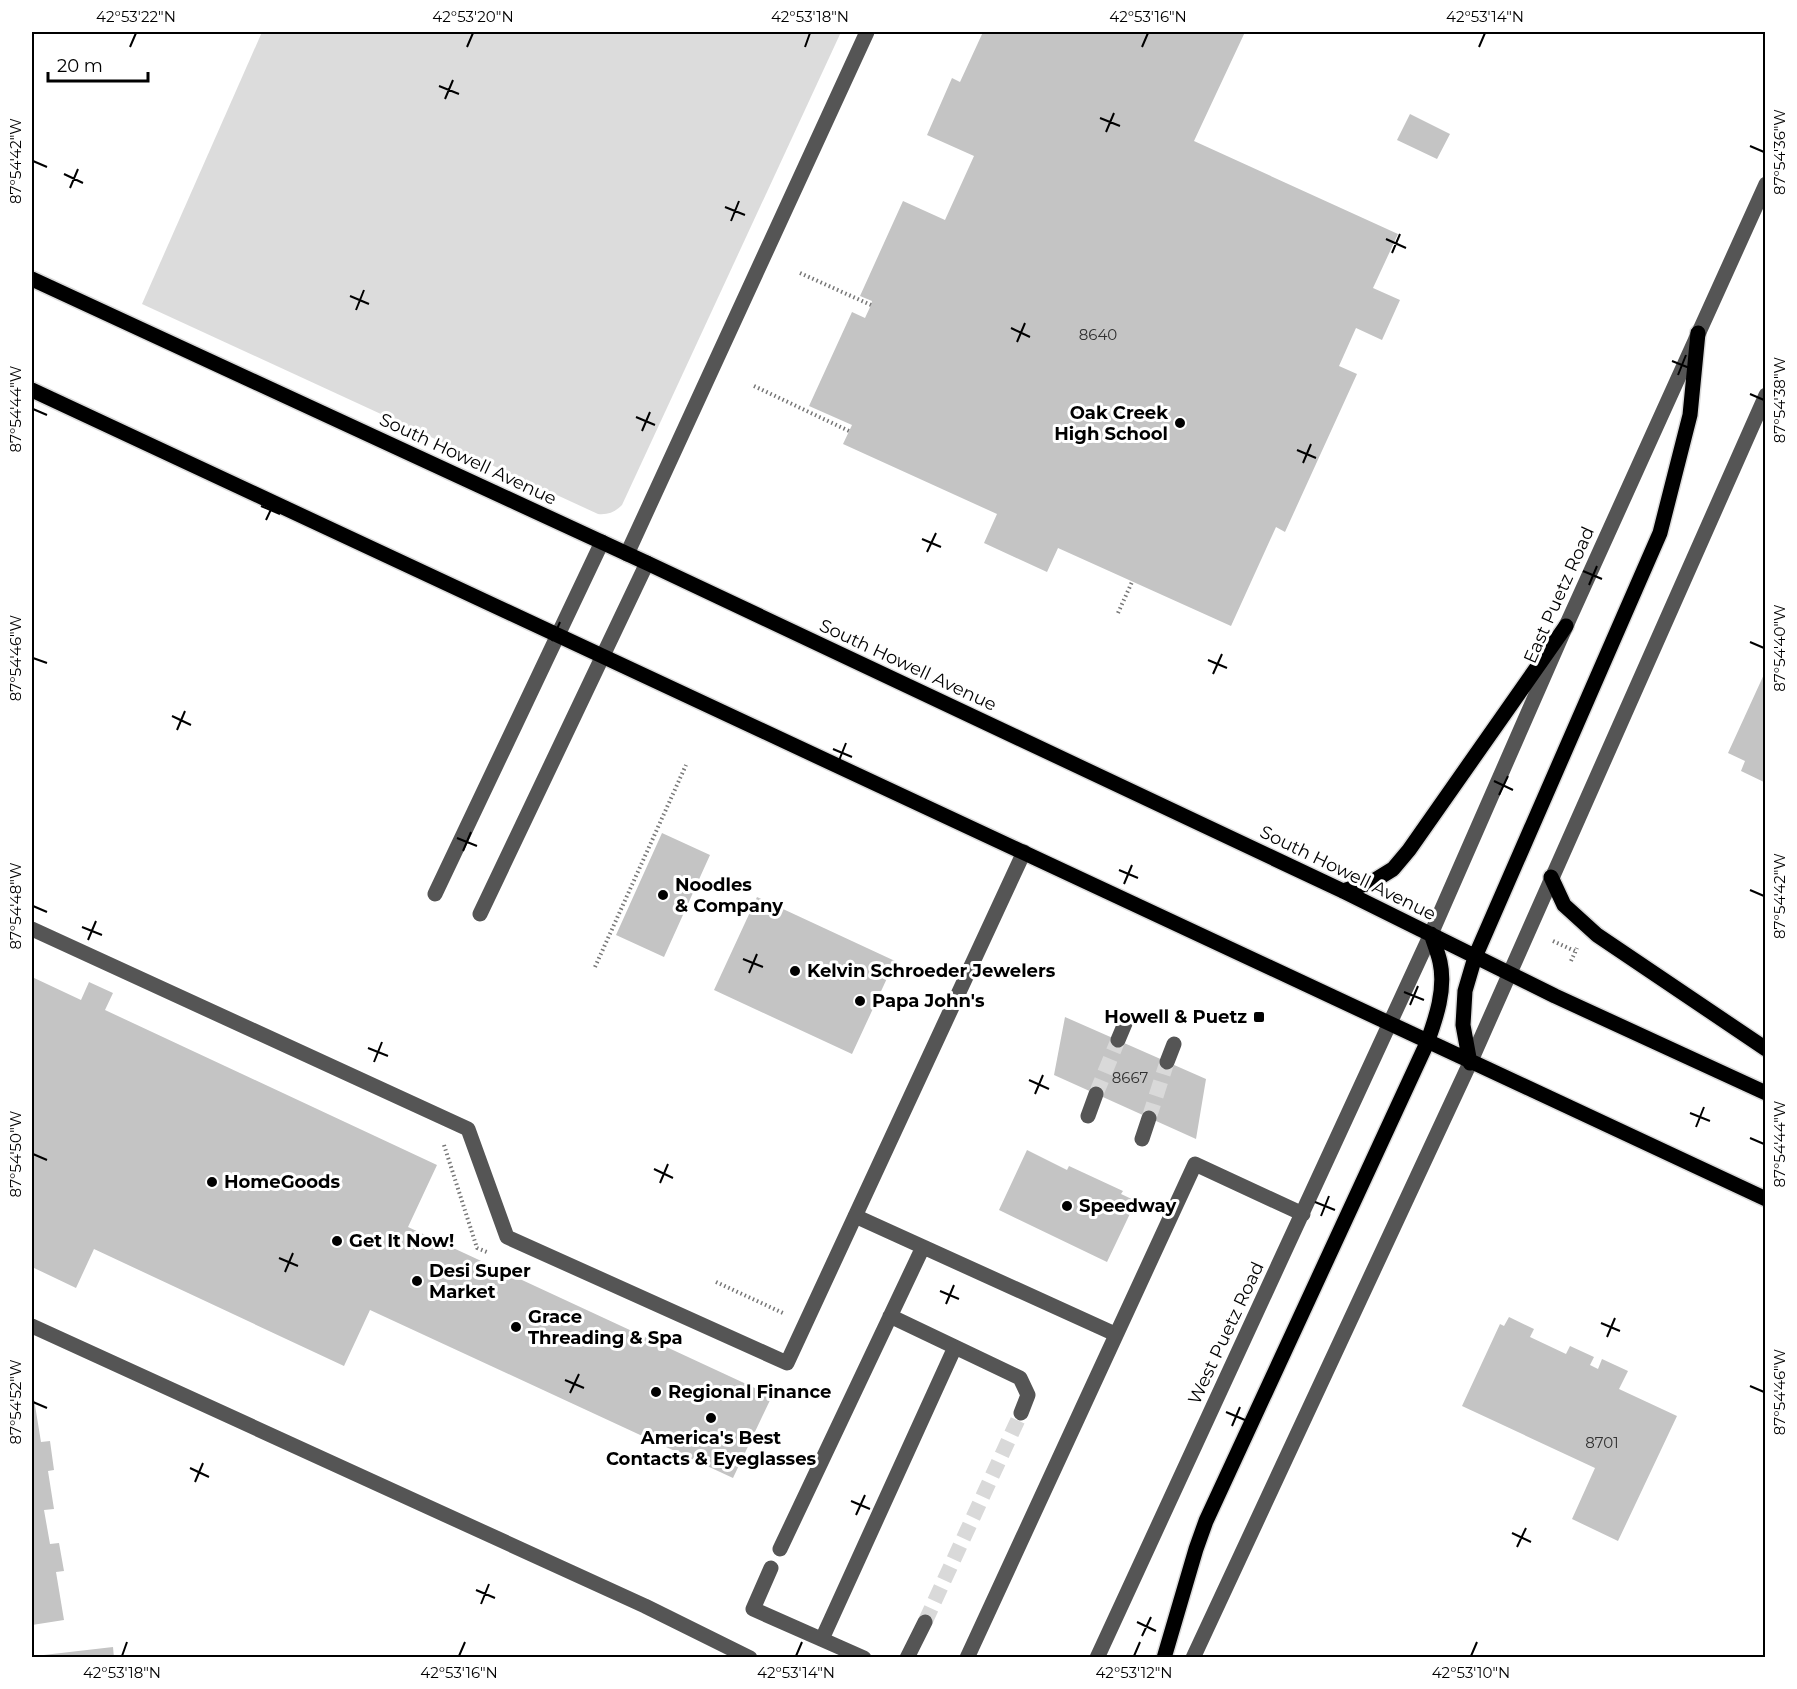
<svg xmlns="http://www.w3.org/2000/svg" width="1797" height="1689" viewBox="0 0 1797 1689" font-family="Montserrat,sans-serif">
	<rect width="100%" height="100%" fill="#fff"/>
	<!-- green -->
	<path fill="#dcdcdc" d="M262,32H841L622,505C615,512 608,515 598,514L142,304Z"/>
	<!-- building -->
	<path fill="#c4c4c4" d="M983,32H1245L1194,141L1398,234L1373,288L1400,300L1382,340L1356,328L1339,366L1357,374L1285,532L1276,527L1231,626L1058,548L1047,572L984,543L997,514L843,444L852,425L809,406L852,312L865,318L871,305L872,301L860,296L903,201L945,220L974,156L927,135L952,78L960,82Z
		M1410,114L1450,134L1437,159L1397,140Z
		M1766,670V783L1741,771L1745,761L1728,753Z
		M662,833L710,855L664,957L616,935Z
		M757,897L895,961L852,1054L714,990Z
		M32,977L81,1000L89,982L113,993L105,1010L437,1165L408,1227L772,1396L733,1478L370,1310L344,1366L94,1249L76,1288L32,1267Z
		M1065,1017L1206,1079L1196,1139L1054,1075Z
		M1027,1150L1067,1170L1069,1166L1123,1191L1121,1194L1136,1201L1107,1262L999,1210Z
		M1509,1317L1534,1329L1530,1337L1566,1354L1570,1346L1594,1357L1590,1365L1598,1369L1602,1359L1628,1371L1619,1389L1677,1416L1618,1541L1572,1519L1595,1468L1462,1406L1500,1324L1504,1326Z
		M33,1393L41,1442L50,1441L54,1470L48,1471L54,1509L44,1510L50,1544L59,1543L64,1571L56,1572L64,1620L32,1625Z
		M113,1647L114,1658H36L35,1656Z"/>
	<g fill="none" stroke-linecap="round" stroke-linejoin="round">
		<!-- minor-tunnel -->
		<path stroke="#d9d9d9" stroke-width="15" stroke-dasharray="15 8" stroke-linecap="butt" d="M1096,1094L1118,1040
			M1149,1118L1167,1062
			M925,1622L1021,1413"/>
		<defs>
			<path id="major" d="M32,279L647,563L1343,891L1555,996L1766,1093
				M32,390L1766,1199
				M1551,877L1564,905L1597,935L1766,1049
				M1343,891L1372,882L1393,869L1409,850L1566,626
				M1470,1063L1463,1025L1465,991L1475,957L1660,533L1690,415L1698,333
				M1164,1658L1196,1549L1206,1521L1427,1043C1436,1018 1446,989 1440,962C1438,953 1434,943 1431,934"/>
		</defs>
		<!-- major casing -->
		<use href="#major" stroke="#dbdbdb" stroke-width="18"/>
		<!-- path -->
		<path stroke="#777" stroke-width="4" stroke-dasharray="1.5 3" stroke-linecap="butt" d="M800,273L871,305
			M754,386L849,431
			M1118,613L1132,582
			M1553,941L1575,951
			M1571,961L1577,948
			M595,967L686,765
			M444,1145L477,1248L487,1252
			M716,1282L783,1313"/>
		<!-- minor -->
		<path stroke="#555" stroke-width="15" d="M627,554L867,32
			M435,894L602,542
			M480,914L647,563
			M32,929L468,1129L507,1237L787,1363L1024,852
			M1118,1040L1126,1021
			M1167,1062L1174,1044
			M1088,1116L1096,1094
			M1142,1139L1149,1118
			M855,1216L1115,1334
			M890,1316L1020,1378L1028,1395L1021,1413
			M32,1326L645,1606L750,1658
			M780,1549L923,1247
			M771,1568L753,1609L864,1658
			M822,1639L955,1347
			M907,1658L925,1622
			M967,1658C1044,1494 1118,1328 1195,1164L1303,1214
			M1097,1658L1431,934L1566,626L1766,184
			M1193,1658L1470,1063L1766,395"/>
		<!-- major -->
		<use href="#major" stroke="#000" stroke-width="15"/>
	</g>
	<!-- ticks -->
	<path fill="none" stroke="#000" stroke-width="2" d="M130,47L136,33M467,47L473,33M805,47L810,33M1142,47L1148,33M1479,47L1485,33M439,86L459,94M445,99L453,80M1100,118L1120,126M1106,132L1114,113M1750,146L1764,152M33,161L47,167M64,174L83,183M70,188L78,169M725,207L745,215M731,221L739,201M1386,239L1406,248M1392,253L1400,234M350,296L369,304M356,310L364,290M1011,328L1030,337M1017,342L1025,323M1672,361L1692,369M1678,375L1686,355M1750,394L1764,400M33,409L47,415M636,417L655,425M642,431L650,412M1297,450L1316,458M1303,463L1311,444M261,506L280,514M266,520L275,501M922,539L941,547M927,552L936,533M1583,571L1602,579M1589,585L1597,566M547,627L566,636M552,641L560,622M1750,642L1764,648M33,658L47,663M1208,660L1227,668M1213,674L1222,654M172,716L191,725M177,730L185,711M833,749L852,757M838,763L846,743M1494,781L1513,790M1499,795L1508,776M457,838L477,846M463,851L471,832M1119,870L1138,878M1124,884L1132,865M1750,890L1764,896M33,906L47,912M82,927L102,935M88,940L96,921M743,959L763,967M749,973L757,954M1404,992L1424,1000M1410,1005L1418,986M368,1048L388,1056M374,1062L382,1042M1029,1080L1049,1089M1035,1094L1043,1075M1690,1113L1710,1121M1696,1127L1704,1107M1750,1138L1764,1144M33,1154L47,1160M654,1169L673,1178M660,1183L668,1164M1315,1202L1335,1210M1321,1216L1329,1196M279,1258L298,1266M285,1272L293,1253M940,1291L959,1299M946,1304L954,1285M1601,1323L1620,1331M1607,1337L1615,1318M565,1380L584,1388M1750,1386L1764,1392M570,1393L579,1374M33,1402L47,1408M1226,1412L1245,1420M1232,1426L1240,1407M190,1468L209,1477M195,1482L203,1463M851,1501L870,1509M856,1515L865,1495M1512,1533L1531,1542M1517,1547L1526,1528M476,1590L495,1598M481,1604L489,1584M1137,1622L1156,1631M1142,1636L1151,1617M122,1656L127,1642M459,1656L465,1642M796,1656L802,1642M1134,1656L1140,1642M1471,1656L1477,1642"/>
	<!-- markers -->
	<g fill="#000" stroke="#fff" stroke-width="2">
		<circle cx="1180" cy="423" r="6"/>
		<circle cx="663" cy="895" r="6"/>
		<circle cx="795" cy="971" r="6"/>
		<circle cx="860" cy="1001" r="6"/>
		<rect x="1253" y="1011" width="12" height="12" rx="3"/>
		<circle cx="212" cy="1182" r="6"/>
		<circle cx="1067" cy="1206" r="6"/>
		<circle cx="337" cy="1241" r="6"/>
		<circle cx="417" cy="1281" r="6"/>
		<circle cx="516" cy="1327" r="6"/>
		<circle cx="656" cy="1392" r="6"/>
		<circle cx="711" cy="1418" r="6"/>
	</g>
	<g text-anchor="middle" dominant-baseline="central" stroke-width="6" stroke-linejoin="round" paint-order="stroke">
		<!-- number labels -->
		<g font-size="15" fill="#313131">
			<text x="1098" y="334">8640</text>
			<text x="1130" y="1077">8667</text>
			<text x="1602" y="1442">8701</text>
		</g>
		<!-- poi labels -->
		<g font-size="18" font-weight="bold" fill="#000" stroke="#fff" text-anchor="start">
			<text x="1168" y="413" text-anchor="end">Oak Creek<tspan x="1168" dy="21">High School</tspan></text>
			<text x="675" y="885">Noodles<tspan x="675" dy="21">&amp; Company</tspan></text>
			<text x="807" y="971">Kelvin Schroeder Jewelers</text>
			<text x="872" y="1001">Papa John's</text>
			<text x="1247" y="1017" text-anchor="end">Howell &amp; Puetz</text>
			<text x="224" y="1182">HomeGoods</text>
			<text x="1079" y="1206">Speedway</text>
			<text x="349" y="1241">Get It Now!</text>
			<text x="429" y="1271">Desi Super<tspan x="429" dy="21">Market</tspan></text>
			<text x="528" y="1317">Grace<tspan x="528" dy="21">Threading &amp; Spa</tspan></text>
			<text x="668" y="1392">Regional Finance</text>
			<text x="711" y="1438" text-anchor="middle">America's Best<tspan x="711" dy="21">Contacts &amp; Eyeglasses</tspan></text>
		</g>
		<!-- street labels -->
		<g font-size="18" fill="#000" stroke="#fff">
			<text transform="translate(468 459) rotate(25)">South Howell Avenue</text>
			<text transform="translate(1559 595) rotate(-66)">East Puetz Road</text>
			<text transform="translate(908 665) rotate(25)">South Howell Avenue</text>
			<text transform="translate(1348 873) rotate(26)">South Howell Avenue</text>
			<text transform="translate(1226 1333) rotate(-65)">West Puetz Road</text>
		</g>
	</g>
	<!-- border -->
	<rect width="1797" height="1689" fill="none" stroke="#ffffff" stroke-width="66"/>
	<!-- scale -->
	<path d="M48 72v9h100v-9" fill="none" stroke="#000000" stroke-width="3"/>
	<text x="57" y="72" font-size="18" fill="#000000" stroke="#ffffff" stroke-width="4.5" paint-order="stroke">20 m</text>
	<rect x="33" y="33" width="1731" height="1623" fill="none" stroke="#000" stroke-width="2"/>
	<g font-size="15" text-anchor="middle" fill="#000">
		<text x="136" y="22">42°53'22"N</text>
		<text x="473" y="22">42°53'20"N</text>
		<text x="810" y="22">42°53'18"N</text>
		<text x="1148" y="22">42°53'16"N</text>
		<text x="1485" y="22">42°53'14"N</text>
		<text transform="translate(1780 152) rotate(-90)" y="5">87°54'36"W</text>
		<text transform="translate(16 161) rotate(-90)" y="5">87°54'42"W</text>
		<text transform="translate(1780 400) rotate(-90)" y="5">87°54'38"W</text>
		<text transform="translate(16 409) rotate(-90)" y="5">87°54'44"W</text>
		<text transform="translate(1780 648) rotate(-90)" y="5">87°54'40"W</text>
		<text transform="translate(16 658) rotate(-90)" y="5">87°54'46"W</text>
		<text transform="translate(1780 896) rotate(-90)" y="5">87°54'42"W</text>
		<text transform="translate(16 906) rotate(-90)" y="5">87°54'48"W</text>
		<text transform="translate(1780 1144) rotate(-90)" y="5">87°54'44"W</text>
		<text transform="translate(16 1154) rotate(-90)" y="5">87°54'50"W</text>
		<text transform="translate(1780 1392) rotate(-90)" y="5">87°54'46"W</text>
		<text transform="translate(16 1402) rotate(-90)" y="5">87°54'52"W</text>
		<text x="122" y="1678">42°53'18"N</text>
		<text x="459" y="1678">42°53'16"N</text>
		<text x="796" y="1678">42°53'14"N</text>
		<text x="1134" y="1678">42°53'12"N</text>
		<text x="1471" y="1678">42°53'10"N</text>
	</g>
</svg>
